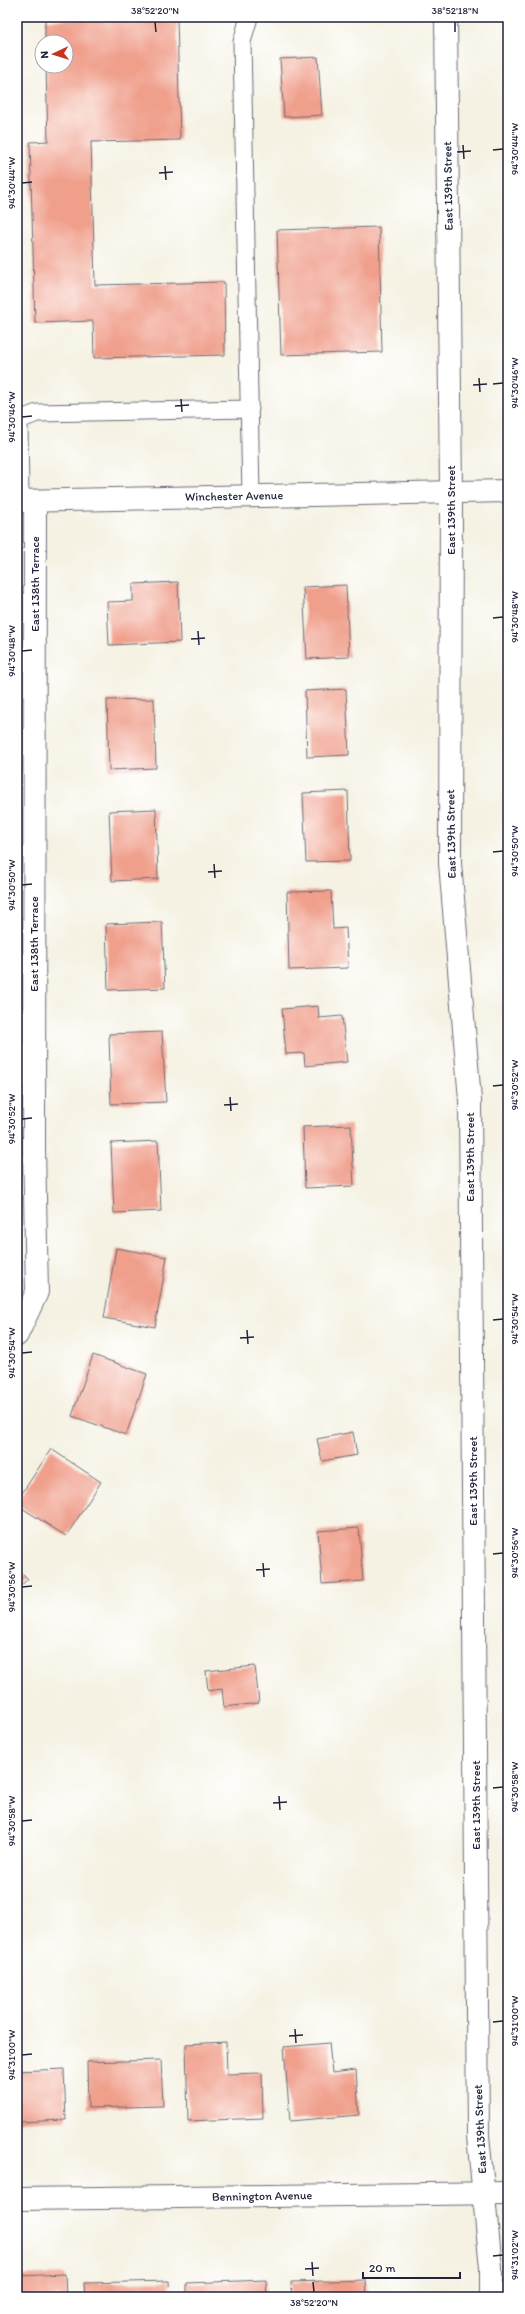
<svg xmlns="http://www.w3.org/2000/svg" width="525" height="2314" viewBox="0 0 525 2314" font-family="Itim,sans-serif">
	<rect width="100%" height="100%" fill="#fff"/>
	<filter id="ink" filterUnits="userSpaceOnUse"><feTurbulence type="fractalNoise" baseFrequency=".025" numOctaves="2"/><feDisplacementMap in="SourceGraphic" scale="8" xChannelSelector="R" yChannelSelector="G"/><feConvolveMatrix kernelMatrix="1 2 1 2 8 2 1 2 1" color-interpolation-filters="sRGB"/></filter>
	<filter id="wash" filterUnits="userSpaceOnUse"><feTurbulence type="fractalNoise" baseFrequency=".012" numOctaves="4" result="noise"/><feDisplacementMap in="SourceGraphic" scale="16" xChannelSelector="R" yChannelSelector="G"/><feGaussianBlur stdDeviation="0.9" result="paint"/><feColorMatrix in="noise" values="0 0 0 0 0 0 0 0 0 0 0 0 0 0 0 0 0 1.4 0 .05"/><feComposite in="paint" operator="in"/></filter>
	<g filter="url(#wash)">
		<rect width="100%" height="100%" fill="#f5f2e3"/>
		<g id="blocks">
			<!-- building -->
			<path fill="#f09f8b" d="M177,17L180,140L91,142L95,285L224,282L225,355L94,358L93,321L35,323L30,142L48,141L46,66H66V42H45V20Z
				M318,57L322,115L284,117L280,59Z
				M379,227L382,352L281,355L277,230Z
				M178,582L180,642L109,645L107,602L133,601V584Z
				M346,585L349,657L307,659L303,587Z
				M346,689L349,755L307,757L305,691Z
				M154,699L156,768L109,770L107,700Z
				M348,791L350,861L306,862L303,793Z
				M156,809L158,879L112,881L109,811Z
				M331,891L333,929L346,928L348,968L289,970L287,892Z
				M162,922L165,988L108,990L106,924Z
				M318,1006L319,1018L342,1016L347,1062L305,1066L304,1053L286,1054L282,1009Z
				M162,1032L166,1102L111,1104L109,1034Z
				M351,1125L354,1186L305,1188L303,1127Z
				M158,1141L161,1211L114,1213L111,1143Z
				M116,1248L167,1257L155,1327L104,1318Z
				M93,1355L147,1374L126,1435L72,1416Z
				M353,1432L357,1455L322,1461L317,1439Z
				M51,1449L101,1482L66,1536L17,1505V1501Z
				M359,1528L363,1581L322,1584L318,1531Z
				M17,1568L28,1579L17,1589Z
				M255,1666L259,1703L224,1707L222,1689L208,1691L206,1671Z
				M226,2042L227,2074L262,2073L263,2118L188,2121L186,2044Z
				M329,2043L332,2073L356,2070L359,2115L290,2121L284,2047Z
				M161,2060L163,2106L88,2108L87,2062Z
				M64,2069L66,2120L17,2122V2071Z
				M65,2274L66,2297H17V2276Z
				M266,2280L267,2297H187V2283Z
				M366,2280L367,2297H292L291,2282Z
				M169,2281L170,2297H85L84,2283Z"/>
		</g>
	</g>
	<g filter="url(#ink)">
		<use href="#blocks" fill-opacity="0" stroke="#6c6b76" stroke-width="1"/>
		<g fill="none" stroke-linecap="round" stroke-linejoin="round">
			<defs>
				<path id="service" d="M249,17L242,42L251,496
					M20,501L19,420L37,413L250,409"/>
				<path id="minor" d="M17,501L508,491
					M17,1335L37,1292L34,1148L35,501
					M17,2199L508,2193"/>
				<path id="tertiary" d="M446,17L451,491L450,863L470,1100L478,2136L491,2268V2297"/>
			</defs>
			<!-- service casing -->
			<use href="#service" stroke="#6c6b76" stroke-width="19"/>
			<!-- minor casing -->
			<use href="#minor" stroke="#6c6b76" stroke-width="24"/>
			<!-- tertiary casing -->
			<use href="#tertiary" stroke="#6c6b76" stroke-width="24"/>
			<!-- service -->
			<use href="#service" stroke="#fff" stroke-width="17"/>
			<!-- minor -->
			<use href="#minor" stroke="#fff" stroke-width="22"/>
			<!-- tertiary -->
			<use href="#tertiary" stroke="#fff" stroke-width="22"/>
		</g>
	</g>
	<!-- ticks -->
	<path fill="none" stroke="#22223b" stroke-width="1.5" d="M155,22L156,32M455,22V32M463,145L464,159M493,150L503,149M457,152L471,151M165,166L166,180M159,173L173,172M22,183L32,182M479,378L480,392M493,384L503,383M473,385L487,384M181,399L182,412M175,406L189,405M22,417L32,416M493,618L503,617M198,631L199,645M191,639L205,638M22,651L32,650M493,852L503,851M214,864L215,878M208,872L222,871M22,885L32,884M493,1086L503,1085M230,1097L231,1111M224,1105L238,1104M22,1119L32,1118M493,1320L503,1319M247,1330L248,1344M240,1338L254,1337M22,1353L32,1352M493,1554L503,1553M263,1563L264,1577M256,1570L270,1569M22,1587L32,1586M493,1788L503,1787M279,1796L280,1810M273,1803L287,1802M22,1821L32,1820M493,2022L503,2021M295,2029L296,2043M289,2036L303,2035M22,2055L32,2054M493,2256L503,2255M312,2262L313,2276M305,2269L319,2268M313,2282L314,2292"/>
	<g text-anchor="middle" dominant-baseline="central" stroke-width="4" stroke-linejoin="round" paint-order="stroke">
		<!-- street labels -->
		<g font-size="12" fill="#22223b" stroke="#fff">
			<text transform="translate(448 186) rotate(-91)">East 139th Street</text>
			<text transform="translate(234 496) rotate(-1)">Winchester Avenue</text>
			<text transform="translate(451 510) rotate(-90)">East 139th Street</text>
			<text transform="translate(35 584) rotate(-90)">East 138th Terrace</text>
			<text transform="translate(451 834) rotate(-91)">East 139th Street</text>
			<text transform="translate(34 944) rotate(-90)">East 138th Terrace</text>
			<text transform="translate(470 1157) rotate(-90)">East 139th Street</text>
			<text transform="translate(473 1481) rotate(-90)">East 139th Street</text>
			<text transform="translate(476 1805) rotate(-90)">East 139th Street</text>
			<text transform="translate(480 2129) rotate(-93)">East 139th Street</text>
			<text transform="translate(262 2196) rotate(-1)">Bennington Avenue</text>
		</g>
	</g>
	<!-- margin -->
	<rect width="525" height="2314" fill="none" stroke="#fff" stroke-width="44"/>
	<!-- north arrow -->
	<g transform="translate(54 54) rotate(266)"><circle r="19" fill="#ffffff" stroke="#a7a7b1"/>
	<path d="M0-3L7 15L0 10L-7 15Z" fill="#c8321e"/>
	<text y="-6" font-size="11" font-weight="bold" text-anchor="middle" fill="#22223b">N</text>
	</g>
	<!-- scale -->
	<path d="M363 2272v6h97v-6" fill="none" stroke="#22223b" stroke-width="2"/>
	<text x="369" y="2272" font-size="12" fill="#22223b" stroke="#ffffff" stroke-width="3" paint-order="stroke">20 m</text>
	<rect x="22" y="22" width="481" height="2270" fill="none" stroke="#22223b" stroke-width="1.5"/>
	<g font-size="10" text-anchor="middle" fill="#22223b">
		<text x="155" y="14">38°52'20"N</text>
		<text x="455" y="14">38°52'18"N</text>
		<text transform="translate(514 149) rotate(-90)" y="4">94°30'44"W</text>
		<text transform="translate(11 183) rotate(-90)" y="4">94°30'44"W</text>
		<text transform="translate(514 383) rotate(-90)" y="4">94°30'46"W</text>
		<text transform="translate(11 417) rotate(-90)" y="4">94°30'46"W</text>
		<text transform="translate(514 617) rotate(-90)" y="4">94°30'48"W</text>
		<text transform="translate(11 651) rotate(-90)" y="4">94°30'48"W</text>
		<text transform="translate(514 851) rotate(-90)" y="4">94°30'50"W</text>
		<text transform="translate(11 885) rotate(-90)" y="4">94°30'50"W</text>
		<text transform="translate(514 1085) rotate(-90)" y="4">94°30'52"W</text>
		<text transform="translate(11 1119) rotate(-90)" y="4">94°30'52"W</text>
		<text transform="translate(514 1319) rotate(-90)" y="4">94°30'54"W</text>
		<text transform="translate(11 1353) rotate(-90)" y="4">94°30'54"W</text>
		<text transform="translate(514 1553) rotate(-90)" y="4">94°30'56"W</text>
		<text transform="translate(11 1587) rotate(-90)" y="4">94°30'56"W</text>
		<text transform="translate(514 1787) rotate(-90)" y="4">94°30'58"W</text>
		<text transform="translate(11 1821) rotate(-90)" y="4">94°30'58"W</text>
		<text transform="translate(514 2021) rotate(-90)" y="4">94°31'00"W</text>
		<text transform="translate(11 2055) rotate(-90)" y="4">94°31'00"W</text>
		<text transform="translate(514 2255) rotate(-90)" y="4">94°31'02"W</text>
		<text x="314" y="2306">38°52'20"N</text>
	</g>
</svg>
